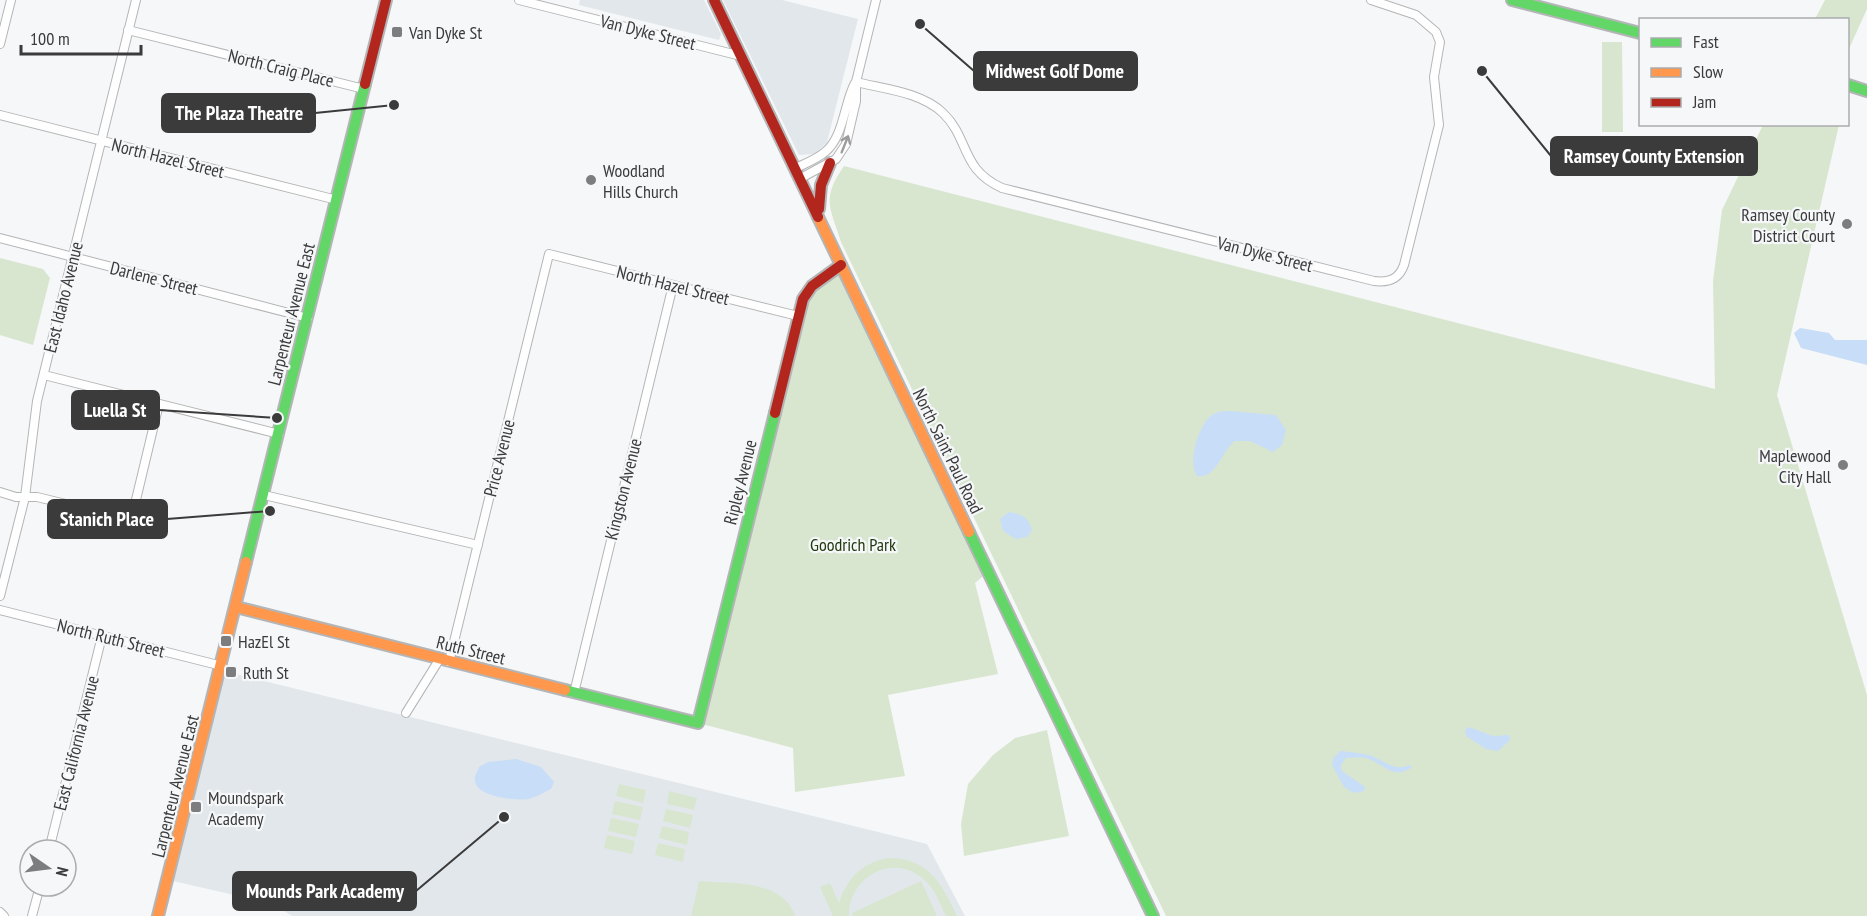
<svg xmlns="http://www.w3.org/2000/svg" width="1867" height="916" viewBox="0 0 1867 916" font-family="'PT Sans Narrow',sans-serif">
	<rect width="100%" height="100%" fill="#f6f7f8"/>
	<!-- built -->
	<path fill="#e2e7eb" d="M580,0H704L721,34L719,40L579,5Z
		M723,0H782L858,19L827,142L815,154L799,155Z
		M223,671L927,844L965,916H292L273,904L173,881Z"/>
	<!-- green -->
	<path fill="#d8e6d0" d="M1825,0H1867V9L1848,51V20L1815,19Z
		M1602,42H1622L1623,132H1602Z
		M1763,125H1839L1777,395L1867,695V916H1166L841,242C830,207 821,199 844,166L1715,389L1713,281L1722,210Z
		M0,258L43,269L50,278L33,345L0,335Z
		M841,265L988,572L975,583L998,674L888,695L905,776L795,792L793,748L698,723L798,316L812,286Z
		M1047,730L1069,836L964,856L961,824L968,784L993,755L1015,738Z
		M619,784L646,790L643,803L616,796Z
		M669,791L697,798L694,810L667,804Z
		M615,801L643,807L640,820L612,814Z
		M666,809L693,815L690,828L663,821Z
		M611,818L639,824L636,837L608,831Z
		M662,826L689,832L687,845L659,838Z
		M607,835L635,841L632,854L604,848Z
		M658,843L685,849L683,862L655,855Z
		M888,858C928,857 942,884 957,916H946C939,902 934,886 921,877C890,853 848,879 849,916H833L820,887L830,883L839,903C847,878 862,863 888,858Z
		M699,881C731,884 783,879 795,916H691Z
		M921,881L937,916H853L852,913Z"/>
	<!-- water -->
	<path fill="#c7ddf8" d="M1800,328L1829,333L1835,340H1867V365L1801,348L1794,333Z
		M1231,411L1276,415L1286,430L1282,445L1273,452L1250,441H1235C1221,451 1217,479 1197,476C1187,462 1199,424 1212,415C1218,411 1224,411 1231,411Z
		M1009,512C1021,514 1029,517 1032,530L1027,537L1016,539L1003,531L1000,519Z
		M1469,727L1493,736L1509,735L1510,740L1498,751L1486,749L1466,736L1465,730Z
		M1340,751C1343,751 1367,754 1369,755C1384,760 1393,772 1410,765L1412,767C1393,781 1383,763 1366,758C1360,757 1352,758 1346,758L1341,765L1342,771L1365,787L1364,791L1354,793L1344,787L1332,765L1333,758Z
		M516,759L541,767L554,782L551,789C544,792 537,797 529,799C517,801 475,797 475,780C474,776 478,771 479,767L488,762Z"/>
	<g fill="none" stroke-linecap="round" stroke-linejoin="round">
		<defs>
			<path id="street" d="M519,0L741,56
				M128,30L364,89
				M0,44L11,0
				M856,82C884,89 921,92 943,113C970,139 960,169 1002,188L1374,281C1389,283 1399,279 1404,265L1439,125L1434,77L1440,42L1436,32L1416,15L1371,0
				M0,115L337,200
				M796,168C806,163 817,159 825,152C844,137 844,103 855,83
				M801,178L836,159L846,144L856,101V82L876,0
				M0,238L308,318
				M44,375L279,434
				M0,492L16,497H37L119,517H129L134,508L159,404
				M264,495L478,545
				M0,596L25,497L37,401L136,0
				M0,610L222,666
				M449,662L549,254L798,316
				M574,693L673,285
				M406,713L439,660
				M49,850L102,636
				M0,912L4,916
				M32,916L40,886"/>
			<path id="fast" d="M1512,0L1640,33
				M1848,85L1867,91
				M969,532L1153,916
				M246,562L365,84
				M565,690L698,723L775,413"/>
			<path id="slow" d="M818,217L969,532
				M236,607L565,690
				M158,916L246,562"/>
			<path id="jam" d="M714,0L818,217
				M365,84L386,0
				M819,209L821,185L830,163
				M775,413L803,299L812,286L841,265"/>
		</defs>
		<!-- street casing -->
		<use href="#street" stroke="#b4b5b6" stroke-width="10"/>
		<!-- fast casing -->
		<use href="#fast" stroke="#b4b5b6" stroke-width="14"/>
		<!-- slow casing -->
		<use href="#slow" stroke="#b4b5b6" stroke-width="14"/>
		<!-- jam casing -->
		<use href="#jam" stroke="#b4b5b6" stroke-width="14"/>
		<!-- street -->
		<use href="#street" stroke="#fefefe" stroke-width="8"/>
		<!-- fast -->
		<use href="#fast" stroke="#63d668" stroke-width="10"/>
		<!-- slow -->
		<use href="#slow" stroke="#ff974d" stroke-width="10"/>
		<!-- jam -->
		<use href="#jam" stroke="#b3261e" stroke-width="10"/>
	</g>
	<!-- one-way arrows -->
	<defs><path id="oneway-shaft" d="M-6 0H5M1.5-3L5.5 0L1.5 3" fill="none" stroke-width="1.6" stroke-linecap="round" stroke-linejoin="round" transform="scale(1.5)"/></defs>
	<use stroke="#9c9c9d" href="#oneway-shaft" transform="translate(845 144) rotate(-68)"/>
	<!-- markers -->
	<g fill="#7c7d7e" stroke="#f5f7f9" stroke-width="2">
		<rect x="391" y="26" width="12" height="12" rx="3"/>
		<circle cx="591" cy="180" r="6"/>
		<circle cx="1847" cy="224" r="6"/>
		<circle cx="1843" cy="465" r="6"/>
		<rect x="220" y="635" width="12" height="12" rx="3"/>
		<rect x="225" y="666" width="12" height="12" rx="3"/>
		<rect x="190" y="801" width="12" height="12" rx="3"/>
	</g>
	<g text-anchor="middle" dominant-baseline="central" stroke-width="4.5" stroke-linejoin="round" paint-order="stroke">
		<!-- poi labels -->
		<g font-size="18" fill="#3b3b3c" stroke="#f5f7f9" text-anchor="start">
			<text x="409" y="32">Van Dyke St</text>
			<text x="603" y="170">Woodland<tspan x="603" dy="21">Hills Church</tspan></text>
			<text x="1835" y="214" text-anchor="end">Ramsey County<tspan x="1835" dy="21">District Court</tspan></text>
			<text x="1831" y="455" text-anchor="end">Maplewood<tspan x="1831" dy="21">City Hall</tspan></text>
			<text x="238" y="641">HazEl St</text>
			<text x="243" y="672">Ruth St</text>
			<text x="208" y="797">Moundspark<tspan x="208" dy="21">Academy</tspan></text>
		</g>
		<!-- street labels -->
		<g font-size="18" fill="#3b3b3c" stroke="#f5f7f9">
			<text transform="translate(648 32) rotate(14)">Van Dyke Street</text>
			<text transform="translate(281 68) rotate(14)">North Craig Place</text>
			<text transform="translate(168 158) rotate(14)">North Hazel Street</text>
			<text transform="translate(1265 254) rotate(14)">Van Dyke Street</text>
			<text transform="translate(154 278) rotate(14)">Darlene Street</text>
			<text transform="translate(673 285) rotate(14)">North Hazel Street</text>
			<text transform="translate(63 297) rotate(-76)">East Idaho Avenue</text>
			<text transform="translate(291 314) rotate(-76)">Larpenteur Avenue East</text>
			<text transform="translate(948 451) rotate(64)">North Saint Paul Road</text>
			<text transform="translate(499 458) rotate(-76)">Price Avenue</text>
			<text transform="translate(740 482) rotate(-76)">Ripley Avenue</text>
			<text transform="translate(623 489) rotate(-76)">Kingston Avenue</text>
			<text transform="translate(111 638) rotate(14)">North Ruth Street</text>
			<text transform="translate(471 650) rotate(14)">Ruth Street</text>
			<text transform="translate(76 743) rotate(-76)">East California Avenue</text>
			<text transform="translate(175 786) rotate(-76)">Larpenteur Avenue East</text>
		</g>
		<!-- park labels -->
		<g font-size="18" fill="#223a0d" stroke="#f5f7f9">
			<text x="853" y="544">Goodrich Park</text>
		</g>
	</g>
	<!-- callouts -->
	<path fill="none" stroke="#3b3b3c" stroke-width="2" d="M920 24L974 71M394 105L315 113M1482 71L1551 156M277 418L159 410M270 511L167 519M504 817L416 891"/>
	<g fill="#3b3b3c" stroke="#f5f7f9" stroke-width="2">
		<circle cx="920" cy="24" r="6"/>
		<circle cx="394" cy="105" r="6"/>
		<circle cx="1482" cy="71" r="6"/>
		<circle cx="277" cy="418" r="6"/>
		<circle cx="270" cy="511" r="6"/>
		<circle cx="504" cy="817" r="6"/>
	</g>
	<g fill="#3b3b3c" stroke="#3b3b3c" stroke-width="2">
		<rect x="974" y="52" width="163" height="38" rx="6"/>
		<rect x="162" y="94" width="153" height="38" rx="6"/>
		<rect x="1551" y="137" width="206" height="38" rx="6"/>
		<rect x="72" y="391" width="87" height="38" rx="6"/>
		<rect x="48" y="500" width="119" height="38" rx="6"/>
		<rect x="233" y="872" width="183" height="38" rx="6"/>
	</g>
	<g font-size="20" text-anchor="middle" font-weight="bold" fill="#fff">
		<text x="1055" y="78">Midwest Golf Dome</text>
		<text x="239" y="120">The Plaza Theatre</text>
		<text x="1654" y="163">Ramsey County Extension</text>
		<text x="115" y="417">Luella St</text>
		<text x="107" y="526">Stanich Place</text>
		<text x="325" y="898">Mounds Park Academy</text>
	</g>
	<!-- legend -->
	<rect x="1639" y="18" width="210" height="108" fill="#f5f7f9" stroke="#abacad" stroke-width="1.5"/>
	<rect x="1651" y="38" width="30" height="9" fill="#63d668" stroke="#abacad" stroke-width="1.5"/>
	<text x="1693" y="48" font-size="18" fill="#3b3b3c">Fast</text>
	<rect x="1651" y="68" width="30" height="9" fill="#ff974d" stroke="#abacad" stroke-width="1.5"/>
	<text x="1693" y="78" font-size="18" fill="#3b3b3c">Slow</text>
	<rect x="1651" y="98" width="30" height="9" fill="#b3261e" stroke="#abacad" stroke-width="1.5"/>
	<text x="1693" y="108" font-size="18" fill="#3b3b3c">Jam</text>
	<!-- north arrow -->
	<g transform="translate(48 868) rotate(104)"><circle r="28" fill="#f5f7f9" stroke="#abacad" stroke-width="1.5"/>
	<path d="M0-4.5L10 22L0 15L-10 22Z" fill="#7c7d7e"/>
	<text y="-9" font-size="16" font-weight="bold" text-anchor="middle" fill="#3b3b3c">N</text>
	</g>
	<!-- scale -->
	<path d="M21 45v9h120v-9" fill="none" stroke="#3b3b3c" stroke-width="3"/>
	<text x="30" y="45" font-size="18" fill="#3b3b3c" stroke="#f5f7f9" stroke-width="4.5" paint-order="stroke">100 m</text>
</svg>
